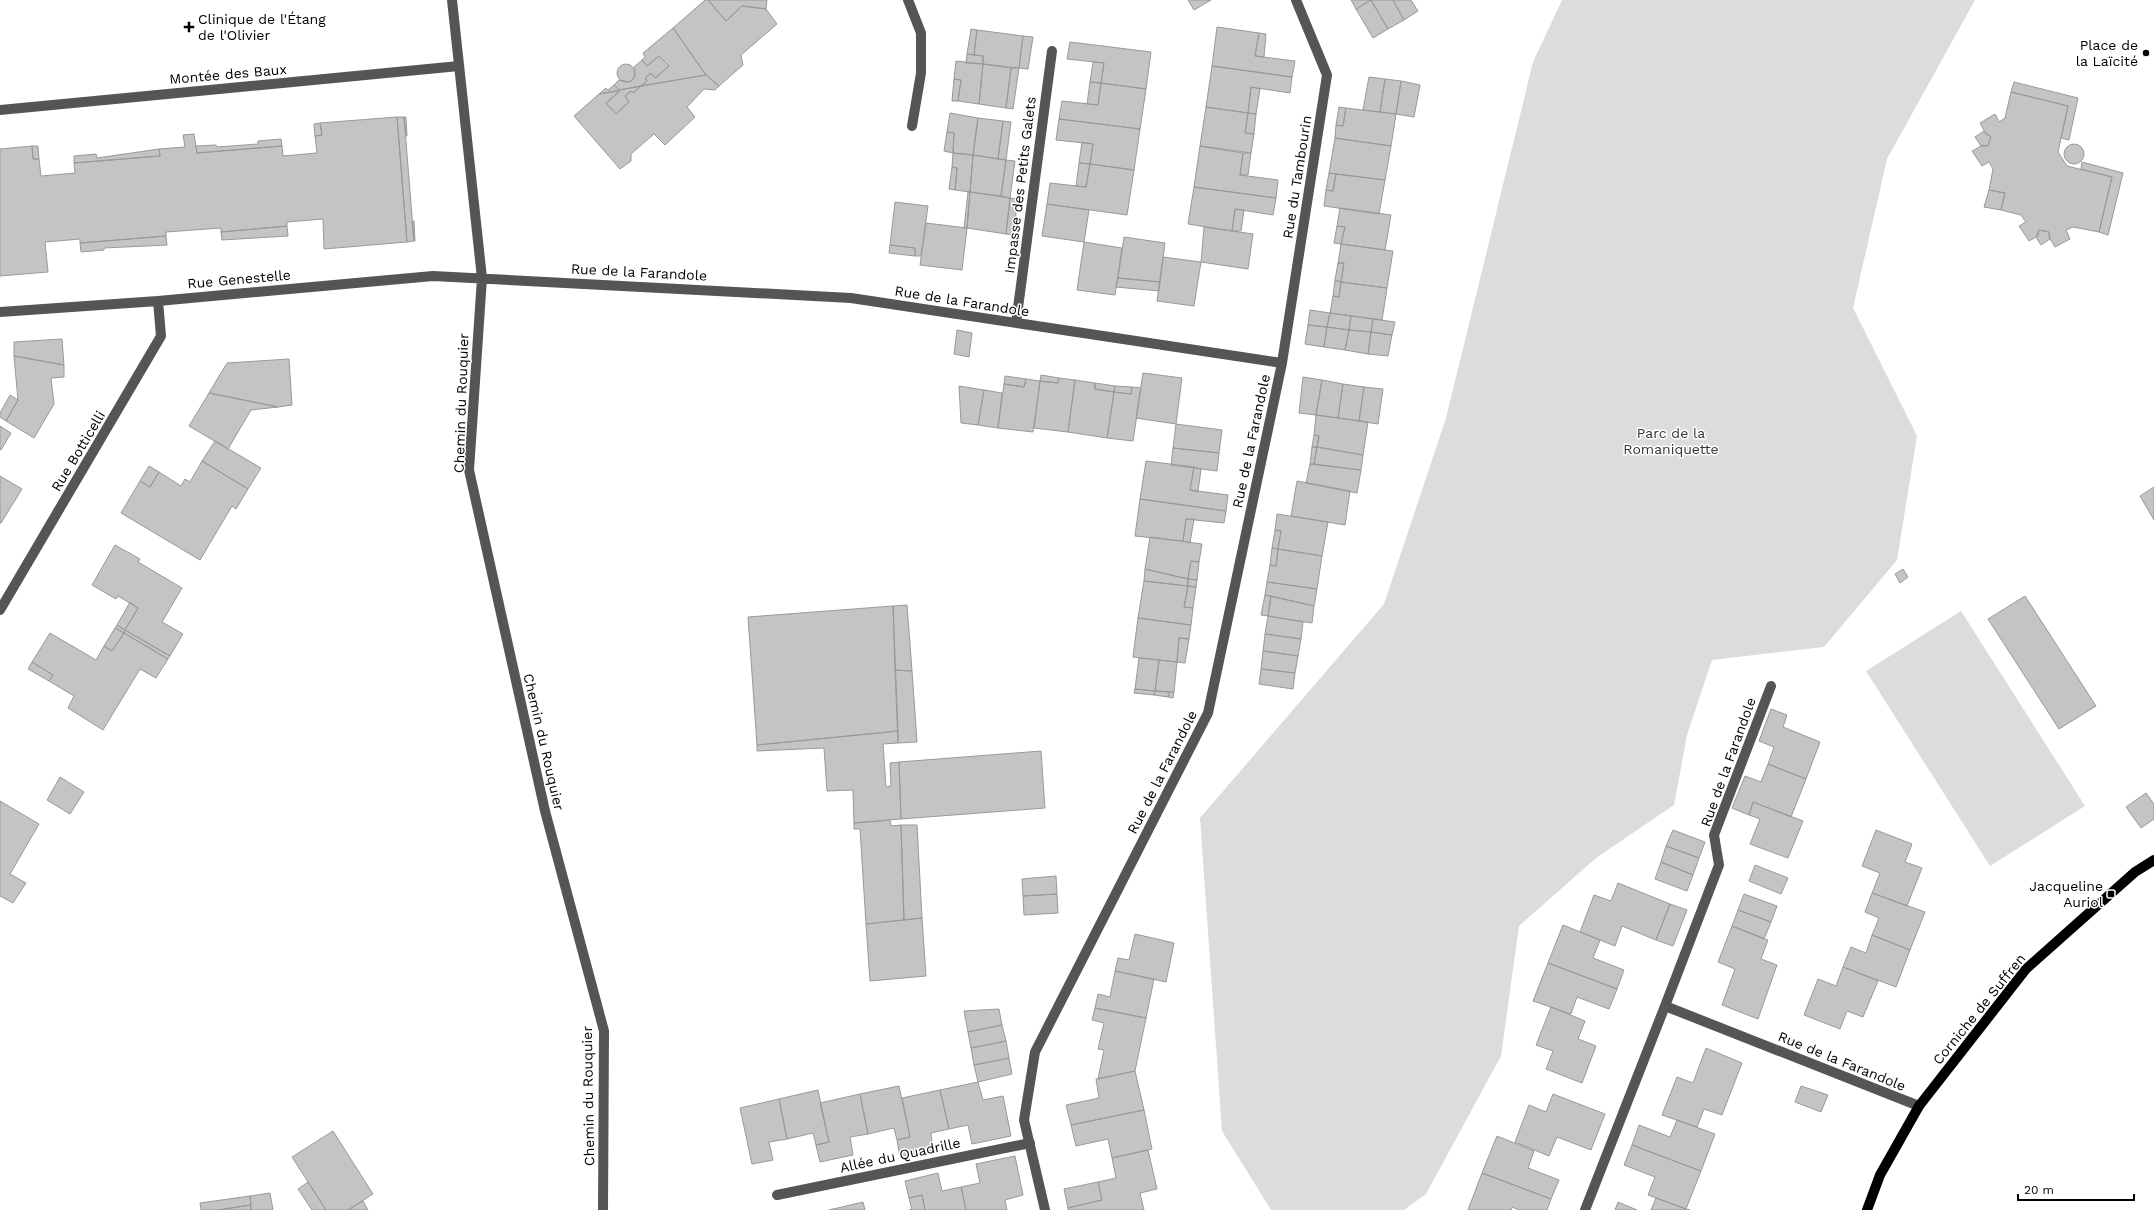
<svg xmlns="http://www.w3.org/2000/svg" width="2154" height="1210" viewBox="0 0 2154 1210" font-family="'Work Sans',sans-serif">
	<rect width="100%" height="100%" fill="#fff"/>
	<!-- green -->
	<path fill="#dcdcdc" d="M1562,0H1975L1887,159L1853,308L1917,436L1897,560L1824,647L1712,660L1687,735L1674,805L1596,858L1519,926L1501,1056L1426,1194L1404,1210H1271L1222,1131L1200,818L1384,604L1446,418L1533,62Z
		M1961,611L2085,806L1990,866L1866,671Z"/>
	<!-- building -->
	<path fill="#c4c4c4" stroke="#999" d="M705,0H708L726,21L742,6L766,9L777,24L741,55L743,65L719,86L706,75L673,28Z
		M708,0H767L766,9L742,6L726,21Z
		M1188,0H1211L1194,10Z
		M1351,0H1371L1356,9Z
		M1371,0H1393L1404,20L1388,29Z
		M1371,0L1388,29L1373,38L1356,9Z
		M1393,0H1411L1418,11L1404,20Z
		M1217,27L1259,33L1255,56L1295,61L1292,77L1212,66Z
		M673,28L706,75L641,86L647,81L645,78L651,73L655,78L669,66L659,56L647,66L642,60L645,57L643,53Z
		M971,29L977,30L974,55L967,54Z
		M977,30L1023,36L1019,68L983,64V56L974,55Z
		M1259,33L1266,34L1264,57L1255,56Z
		M1023,36L1033,37L1028,69L1019,68Z
		M1070,42L1151,52L1146,89L1101,83L1104,63L1067,59Z
		M967,54L983,56V64L966,63Z
		M659,56L669,66L655,78L651,73L645,78L647,81L641,86L619,90L614,85L619,80L630,82L635,77L634,67L642,60L647,66Z
		M956,61L983,64L979,104L958,101L961,80L954,79Z
		M1093,62L1104,63L1101,83L1090,82Z
		M617 73a9 9 0 1 1 18 0a9 9 0 1 1-18 0Z
		M983,64L1011,68L1006,108L979,104Z
		M1212,66L1292,77L1290,93L1251,87L1248,113L1206,107Z
		M1011,68H1019L1013,109L1006,108Z
		M706,75L719,86L715,90L704,89L687,107L695,117L665,145L654,134L631,154V161L620,169L574,116L599,94L620,91L606,103L616,114L629,102L625,96L631,91L633,93L641,86Z
		M1369,77L1385,79L1380,112L1363,110Z
		M954,79L961,80L958,101H952Z
		M1385,79L1401,81L1396,114L1380,112Z
		M1401,81L1420,85L1414,117L1396,114Z
		M1090,82L1101,83L1098,105L1087,104Z
		M2014,82L2078,98L2069,140L2061,138L2068,106L2011,92Z
		M1101,83L1146,89L1140,129L1059,119L1062,101L1098,105Z
		M614,85L619,90L599,94L606,88L608,90Z
		M641,86L633,93L631,91L625,96L629,102L616,114L606,103L620,91L619,90Z
		M1251,87L1260,89L1256,114L1248,113Z
		M2011,92L2068,106L2058,152L2067,166L2112,177L2099,232L2073,227L2066,230L2070,239L2055,247L2049,237V232L2039,230L2038,236L2029,241L2019,226L2026,222L2021,215L2001,210L2005,193L1989,190L1993,169L1989,162L1982,166L1972,151L1983,145L1988,146L1991,137L1986,134L1980,123L1995,114L1999,122L2005,118Z
		M1206,107L1248,113L1245,133L1254,134L1251,153L1200,146Z
		M1339,107L1346,108L1343,126L1336,125Z
		M1346,108L1396,114L1391,146L1335,138L1336,125L1343,126Z
		M950,113L978,118L973,155L953,153L954,133L947,132Z
		M1248,113L1256,114L1254,134L1245,133Z
		M397,117L407,242L324,249L323,219L287,222V226L221,232V228L166,232V236L80,243V239L45,242L48,272L0,276V149L32,146L33,159H39L41,176L75,173L74,163L160,156L159,149L185,147L183,135L194,134L197,153L282,146L283,156L317,153L315,136L322,135L320,123Z
		M397,117H404L414,241L407,242Z
		M404,117H406L407,136H406Z
		M978,118L1003,121L998,159L973,155Z
		M1059,119L1140,129L1134,170L1090,164L1093,144L1056,140Z
		M1003,121L1011,122L1006,160L998,159Z
		M320,123L322,135L315,136L314,124Z
		M1984,131L1991,137L1988,146H1981L1975,137Z
		M947,132L954,133L953,153L944,151Z
		M1335,138L1391,146L1385,180L1329,173Z
		M281,139L282,146L197,153L196,146L216,145L217,147L258,144V141Z
		M1082,142L1093,144L1090,164L1079,163Z
		M2064 154a10 10 0 1 1 20 0a10 10 0 1 1-20 0Z
		M32,146H38L39,159H33Z
		M1200,146L1243,153L1240,175L1278,180L1276,198L1194,187Z
		M159,149L160,156L74,163V156L96,154L97,158Z
		M953,153L973,155L970,192L955,190L957,168L952,167Z
		M1243,153H1251L1248,175H1240Z
		M973,155L1006,160L1001,196L970,192Z
		M1006,160L1015,161L1010,198L1001,196Z
		M2082,162L2123,173L2108,235L2099,232L2112,177L2081,169Z
		M1079,163L1090,164L1086,187L1076,186Z
		M1090,164L1134,170L1127,215L1047,204L1050,183L1086,187Z
		M952,167L957,168L955,190L949,189Z
		M1329,173L1336,174L1333,191L1326,190Z
		M1336,174L1385,180L1379,214L1324,206L1326,190L1333,191Z
		M1194,187L1276,198L1273,215L1235,209L1232,231L1188,224Z
		M1989,190L2005,193L2001,210L1984,207Z
		M968,192H970L967,228H964Z
		M970,192L1010,198L1006,234L967,228Z
		M1010,198L1018,199L1013,235L1006,234Z
		M895,202L928,206L921,256H915V248L890,245Z
		M1047,204L1089,210L1084,242L1042,236Z
		M1340,208L1391,215L1385,250L1341,244L1345,227L1337,226Z
		M1235,209L1244,210L1241,231H1232Z
		M412,221H414L415,241H414Z
		M926,223L967,228L962,270L920,265Z
		M287,226L288,236L222,240L221,232Z
		M1337,226L1345,227L1341,244L1334,243Z
		M1204,227L1253,234L1248,269L1201,262Z
		M2039,230L2049,232L2050,239L2041,245L2036,237Z
		M166,236L167,245L104,248V250L81,252L80,243Z
		M1124,237L1165,243L1160,282L1118,278Z
		M1084,242L1122,248L1115,295L1077,290Z
		M1341,244L1393,251L1387,288L1341,282L1344,263H1338Z
		M890,245L915,248V256L889,253Z
		M1163,257L1201,262L1194,306L1157,301Z
		M1338,263H1344L1341,282L1335,280Z
		M1118,278L1160,282L1159,291L1116,287Z
		M1335,280L1341,282L1339,297L1333,296Z
		M1341,282L1387,288L1382,320L1330,313L1333,296L1339,297Z
		M1310,310L1330,313L1327,327L1308,325Z
		M1330,313L1351,316L1349,330L1327,327Z
		M1351,316L1373,319L1371,332L1349,330Z
		M1373,319L1395,322L1392,335L1371,332Z
		M1308,325L1327,327L1324,347L1305,344Z
		M1327,327L1349,330L1345,350L1324,347Z
		M957,330L972,333L969,357L954,354Z
		M1349,330L1371,332L1368,354L1345,350Z
		M1371,332L1392,335L1388,356L1368,354Z
		M62,339L64,365L14,356V342Z
		M14,356L64,365V377L51,378L54,404L34,438L6,421L18,400Z
		M289,359L292,405L278,407L209,393L227,363Z
		M1143,373L1182,378L1176,424L1136,418Z
		M1041,375L1059,378L1058,383L1040,381Z
		M1005,376L1026,379L1024,387L1004,384Z
		M1303,377L1322,380L1316,415L1299,413Z
		M1059,378L1075,380L1068,432L1034,428L1040,381L1058,383Z
		M1026,379L1040,381L1033,432L998,428L1004,384L1024,387Z
		M1075,380L1095,383V389L1114,392L1107,438L1068,432Z
		M1322,380L1343,384L1338,418L1316,415Z
		M1095,383L1115,386L1114,392L1095,389Z
		M1343,384L1364,387L1359,421L1338,418Z
		M959,386L984,390L978,425L961,423Z
		M1115,386L1132,387L1131,394L1114,392Z
		M1132,387L1141,388L1133,441L1107,438L1114,392L1131,394Z
		M1364,387L1383,389L1378,424L1359,421Z
		M984,390L1002,393L998,428L978,425Z
		M209,393L278,407L251,410L228,449L189,426Z
		M10,395L18,400L6,421L0,417V413Z
		M1316,415L1368,422L1363,455L1317,447L1319,436L1314,435Z
		M1176,424L1222,430L1219,453L1173,448Z
		M0,426L11,433L1,450L0,449Z
		M1314,435L1319,436L1317,447H1312Z
		M215,441L261,468L248,489L202,461Z
		M1312,447H1317L1314,464H1310Z
		M1317,447L1363,455L1361,470L1314,464Z
		M1173,448L1219,453L1217,471L1171,465Z
		M202,461L248,489L236,509L232,506L200,560L121,513L140,481L150,487L159,472L181,486L185,479L190,482Z
		M1146,461L1194,467L1190,490L1228,495L1226,511L1140,499Z
		M1310,464L1361,470L1357,493L1306,483Z
		M149,466L159,472L150,487L140,481Z
		M1194,467L1201,469L1198,492L1190,490Z
		M0,476L22,489L1,523H0Z
		M1297,481L1350,491L1345,525L1291,516Z
		M2154,487V520L2140,496Z
		M1140,499L1226,511L1224,523L1186,519L1183,541L1135,536Z
		M1277,514L1328,522L1322,556L1278,549L1281,531L1275,530Z
		M1186,519H1194L1190,543L1183,541Z
		M1275,530L1281,531L1278,549L1272,548Z
		M1150,537L1202,544L1199,562L1191,561L1188,579L1145,569Z
		M115,545L140,559L138,562L182,588L162,622L183,634L170,656L125,630L138,608L118,596L116,599L92,585Z
		M1272,548L1278,549L1276,566L1270,565Z
		M1278,549L1322,556L1317,589L1267,582L1270,565L1276,566Z
		M1191,561L1199,562L1197,580L1188,579Z
		M1145,569L1188,579V586L1144,581Z
		M1903,569L1908,577L1900,583L1895,574Z
		M1188,579L1197,580L1196,587L1188,586Z
		M1144,581L1188,586L1184,607L1193,608L1191,625L1138,618Z
		M1267,582L1317,589L1314,606L1265,595Z
		M1188,586L1196,587L1193,608L1184,607Z
		M1265,595L1271,596L1268,616L1261,615Z
		M1271,596L1314,606L1312,623L1268,616Z
		M2025,596L2096,706L2059,729L1988,619Z
		M130,602L138,608L125,630L117,625Z
		M907,605L912,671L895,670L893,606Z
		M893,606L898,731L757,745L748,617Z
		M1268,616L1303,622L1301,639L1265,634Z
		M1138,618L1191,625L1189,639L1179,638L1177,662L1133,657Z
		M117,625L125,630L124,633L115,628Z
		M115,628L124,633L112,651L104,646Z
		M125,630L170,656L168,659L124,633Z
		M50,633L96,660L104,646L112,651L124,633L168,659L156,678L140,669L103,730L68,708L74,696L49,681L53,675L32,662Z
		M1265,634L1301,639L1298,656L1263,651Z
		M1179,638L1189,639L1185,663L1177,662Z
		M1263,651L1298,656L1295,673L1261,669Z
		M1139,658L1159,660L1155,691L1135,689Z
		M1159,660L1177,662L1174,692L1155,691Z
		M32,662L53,675L49,681L28,669Z
		M1261,669L1295,673L1293,689L1259,684Z
		M895,670L912,671L917,742L898,743Z
		M1135,689L1155,691L1154,695L1134,693Z
		M1155,691L1170,692L1168,697L1154,695Z
		M1170,692H1174L1173,698L1168,697Z
		M1771,709L1787,715L1783,727L1820,742L1806,779L1768,764L1774,747L1759,741Z
		M898,731V743L883,744L886,787L891,786L890,763L899,762L901,819L854,823L853,790L827,791L824,748L757,751V745Z
		M1041,751L1045,808L901,819L899,762Z
		M1768,764L1806,779L1791,817L1753,802L1749,815L1732,808L1745,776L1761,782Z
		M60,777L84,792L70,814L47,800Z
		M2146,793L2154,804V819L2141,828L2126,807Z
		M0,801L39,824L10,874L26,883L13,903L0,896Z
		M1753,802L1803,821L1788,858L1750,844L1760,819L1749,815Z
		M890,820L891,826L901,825L904,920L866,924L860,829H854V823Z
		M901,825H917L922,918L904,920Z
		M1673,830L1705,842L1699,858L1666,846Z
		M1876,830L1912,844L1905,862L1922,868L1907,906L1872,893L1880,873L1862,866Z
		M1666,846L1699,858L1693,875L1661,862Z
		M1661,862L1693,875L1687,891L1655,879Z
		M1755,865L1788,878L1781,894L1749,881Z
		M1056,876L1057,894L1023,896L1022,879Z
		M1618,883L1670,904L1656,940L1622,926L1615,946L1580,932L1594,895L1611,901Z
		M1872,893L1925,912L1910,950L1872,935L1879,918L1865,912Z
		M1057,894L1058,913L1024,915L1023,896Z
		M1744,894L1777,906L1771,922L1738,910Z
		M1670,904L1687,910L1673,946L1656,940Z
		M1738,910L1771,922L1764,939L1732,926Z
		M922,918L926,976L870,981L866,924Z
		M1563,925L1600,940L1593,958L1624,970L1617,989L1548,963Z
		M1732,926L1768,940L1761,959L1777,965L1758,1019L1722,1005L1735,969L1718,962Z
		M1135,934L1174,943L1166,982L1115,971L1118,958L1129,960Z
		M1872,935L1910,950L1896,987L1843,967L1851,947L1866,953Z
		M1548,963L1617,989L1609,1009L1577,997L1571,1014L1533,1001Z
		M1843,967L1878,981L1863,1017L1847,1011L1840,1029L1804,1015L1818,979L1836,986Z
		M1115,971L1154,979L1146,1018L1095,1008L1098,994L1110,997Z
		M1551,1007L1585,1021L1578,1039L1596,1046L1582,1083L1546,1069L1553,1051L1536,1045Z
		M1095,1008L1146,1018L1135,1071L1098,1079L1104,1050L1098,1049L1104,1023L1092,1020Z
		M999,1009L1002,1025L968,1032L964,1011Z
		M1002,1025L1006,1041L971,1048L968,1032Z
		M1006,1041L1009,1058L974,1065L971,1048Z
		M1706,1048L1742,1063L1722,1115L1704,1109L1697,1127L1662,1115L1677,1077L1693,1083Z
		M1009,1058L1012,1074L978,1082L974,1065Z
		M1135,1071L1144,1110L1071,1125L1066,1105L1099,1098L1096,1079Z
		M978,1082L983,1100L1003,1096L1011,1136L972,1144L968,1125L949,1129L940,1090Z
		M899,1086L910,1137L897,1140L894,1128L868,1134L860,1094Z
		M1801,1086L1828,1095L1821,1112L1795,1102Z
		M818,1090L829,1142L816,1145L813,1133L787,1139L779,1099Z
		M940,1090L949,1129L931,1133L933,1151L900,1157L897,1140L910,1137L902,1098Z
		M860,1094L868,1134L850,1137L853,1155L820,1162L816,1145L829,1142L820,1103Z
		M1553,1094L1605,1114L1591,1150L1557,1137L1549,1156L1515,1142L1529,1105L1546,1112Z
		M779,1099L787,1139L769,1142L773,1160L752,1164L740,1108Z
		M1144,1110L1152,1149L1112,1158L1108,1139L1076,1146L1071,1125Z
		M1677,1120L1715,1134L1701,1171L1632,1145L1639,1125L1670,1137Z
		M333,1131L373,1194L348,1210H326L292,1157Z
		M1497,1136L1534,1151L1528,1168L1559,1180L1551,1199L1482,1173Z
		M1632,1145L1701,1171L1686,1209L1648,1195L1655,1177L1624,1165Z
		M1148,1150L1157,1189L1140,1193L1144,1210H1068V1208L1102,1200L1098,1182L1116,1178L1112,1158Z
		M1015,1156L1023,1195L1005,1200L1007,1210H966L961,1187L980,1183L976,1164Z
		M938,1173L942,1191L961,1187L966,1210H925L922,1195L909,1198L905,1181Z
		M1482,1173L1551,1199L1547,1210H1519L1512,1207L1511,1210H1468Z
		M308,1182L326,1210H312L298,1189Z
		M1098,1182L1102,1200L1068,1208L1064,1189Z
		M270,1193L273,1210H251L250,1196Z
		M922,1195L925,1210H909H912L909,1198Z
		M250,1196L251,1205L218,1210H201L200,1203Z
		M1656,1198L1686,1209L1690,1210H1651Z
		M363,1201L368,1210H348Z
		M863,1202L865,1210H829Z
		M1618,1202L1637,1210H1615Z
		M251,1205V1210H218Z"/>
	<g fill="none" stroke-linecap="round" stroke-linejoin="round">
		<!-- minor -->
		<path stroke="#555" stroke-width="10" d="M452,0L482,278L469,470L545,811L604,1031L603,1210
			M908,0L921,33V73L912,126
			M0,110L459,66
			M0,312L158,301L433,276L851,298L1282,363
			M1016,323L1052,51
			M0,610L161,336L158,301
			M1665,1006L1719,865L1714,835L1771,686
			M777,1195L1030,1143
			M1045,1210L1024,1120L1035,1052L1208,713L1282,363L1327,75L1296,0
			M1585,1210L1665,1006L1919,1106"/>
		<!-- major -->
		<path stroke="#000" stroke-width="10" d="M1867,1210L1880,1175L1919,1106L2026,969L2135,872L2154,860"/>
	</g>
	<!-- markers -->
	<g fill="#000" stroke="#fff" stroke-width="1.5">
		<path d="M187 21h4v4h4v4h-4v4h-4v-4h-4v-4h4z"/>
		<circle cx="2146" cy="53" r="4"/>
		<rect x="2107" y="890" width="8" height="8" rx="2"/>
	</g>
	<g text-anchor="middle" dominant-baseline="central" stroke-width="3" stroke-linejoin="round" paint-order="stroke">
		<!-- poi labels -->
		<g font-size="14" fill="#000" stroke="#fff" text-anchor="end">
			<text x="198" y="19" text-anchor="start">Clinique de l'Étang<tspan x="198" dy="16">de l'Olivier</tspan></text>
			<text x="2138" y="45">Place de<tspan x="2138" dy="16">la Laïcité</tspan></text>
			<text x="2103" y="886">Jacqueline<tspan x="2103" dy="16">Auriol</tspan></text>
		</g>
		<!-- street labels -->
		<g font-size="14" fill="#000" stroke="#fff">
			<text transform="translate(228 74) rotate(-5)">Montée des Baux</text>
			<text transform="translate(1297 177) rotate(-81)">Rue du Tambourin</text>
			<text transform="translate(1020 185) rotate(-83)">Impasse des Petits Galets</text>
			<text transform="translate(639 272) rotate(3)">Rue de la Farandole</text>
			<text transform="translate(239 279) rotate(-5)">Rue Genestelle</text>
			<text transform="translate(962 301) rotate(9)">Rue de la Farandole</text>
			<text transform="translate(461 403) rotate(-88)">Chemin du Rouquier</text>
			<text transform="translate(1251 441) rotate(-78)">Rue de la Farandole</text>
			<text transform="translate(78 451) rotate(-59)">Rue Botticelli</text>
			<text transform="translate(544 742) rotate(77)">Chemin du Rouquier</text>
			<text transform="translate(1728 762) rotate(-70)">Rue de la Farandole</text>
			<text transform="translate(1162 772) rotate(-63)">Rue de la Farandole</text>
			<text transform="translate(1979 1009) rotate(-51)">Corniche de Suffren</text>
			<text transform="translate(1842 1061) rotate(22)">Rue de la Farandole</text>
			<text transform="translate(588 1096) rotate(-91)">Chemin du Rouquier</text>
			<text transform="translate(900 1155) rotate(-12)">Allée du Quadrille</text>
		</g>
		<!-- park labels -->
		<g font-size="14" fill="#333" stroke="#fff">
			<text x="1671" y="433">Parc de la<tspan x="1671" dy="16">Romaniquette</tspan></text>
		</g>
	</g>
	<!-- scale -->
	<path d="M2018 1194v6h116v-6" fill="none" stroke="#000000" stroke-width="2"/>
	<text x="2024" y="1194" font-size="12" fill="#000000" stroke="#ffffff" stroke-width="3" paint-order="stroke">20 m</text>
</svg>
